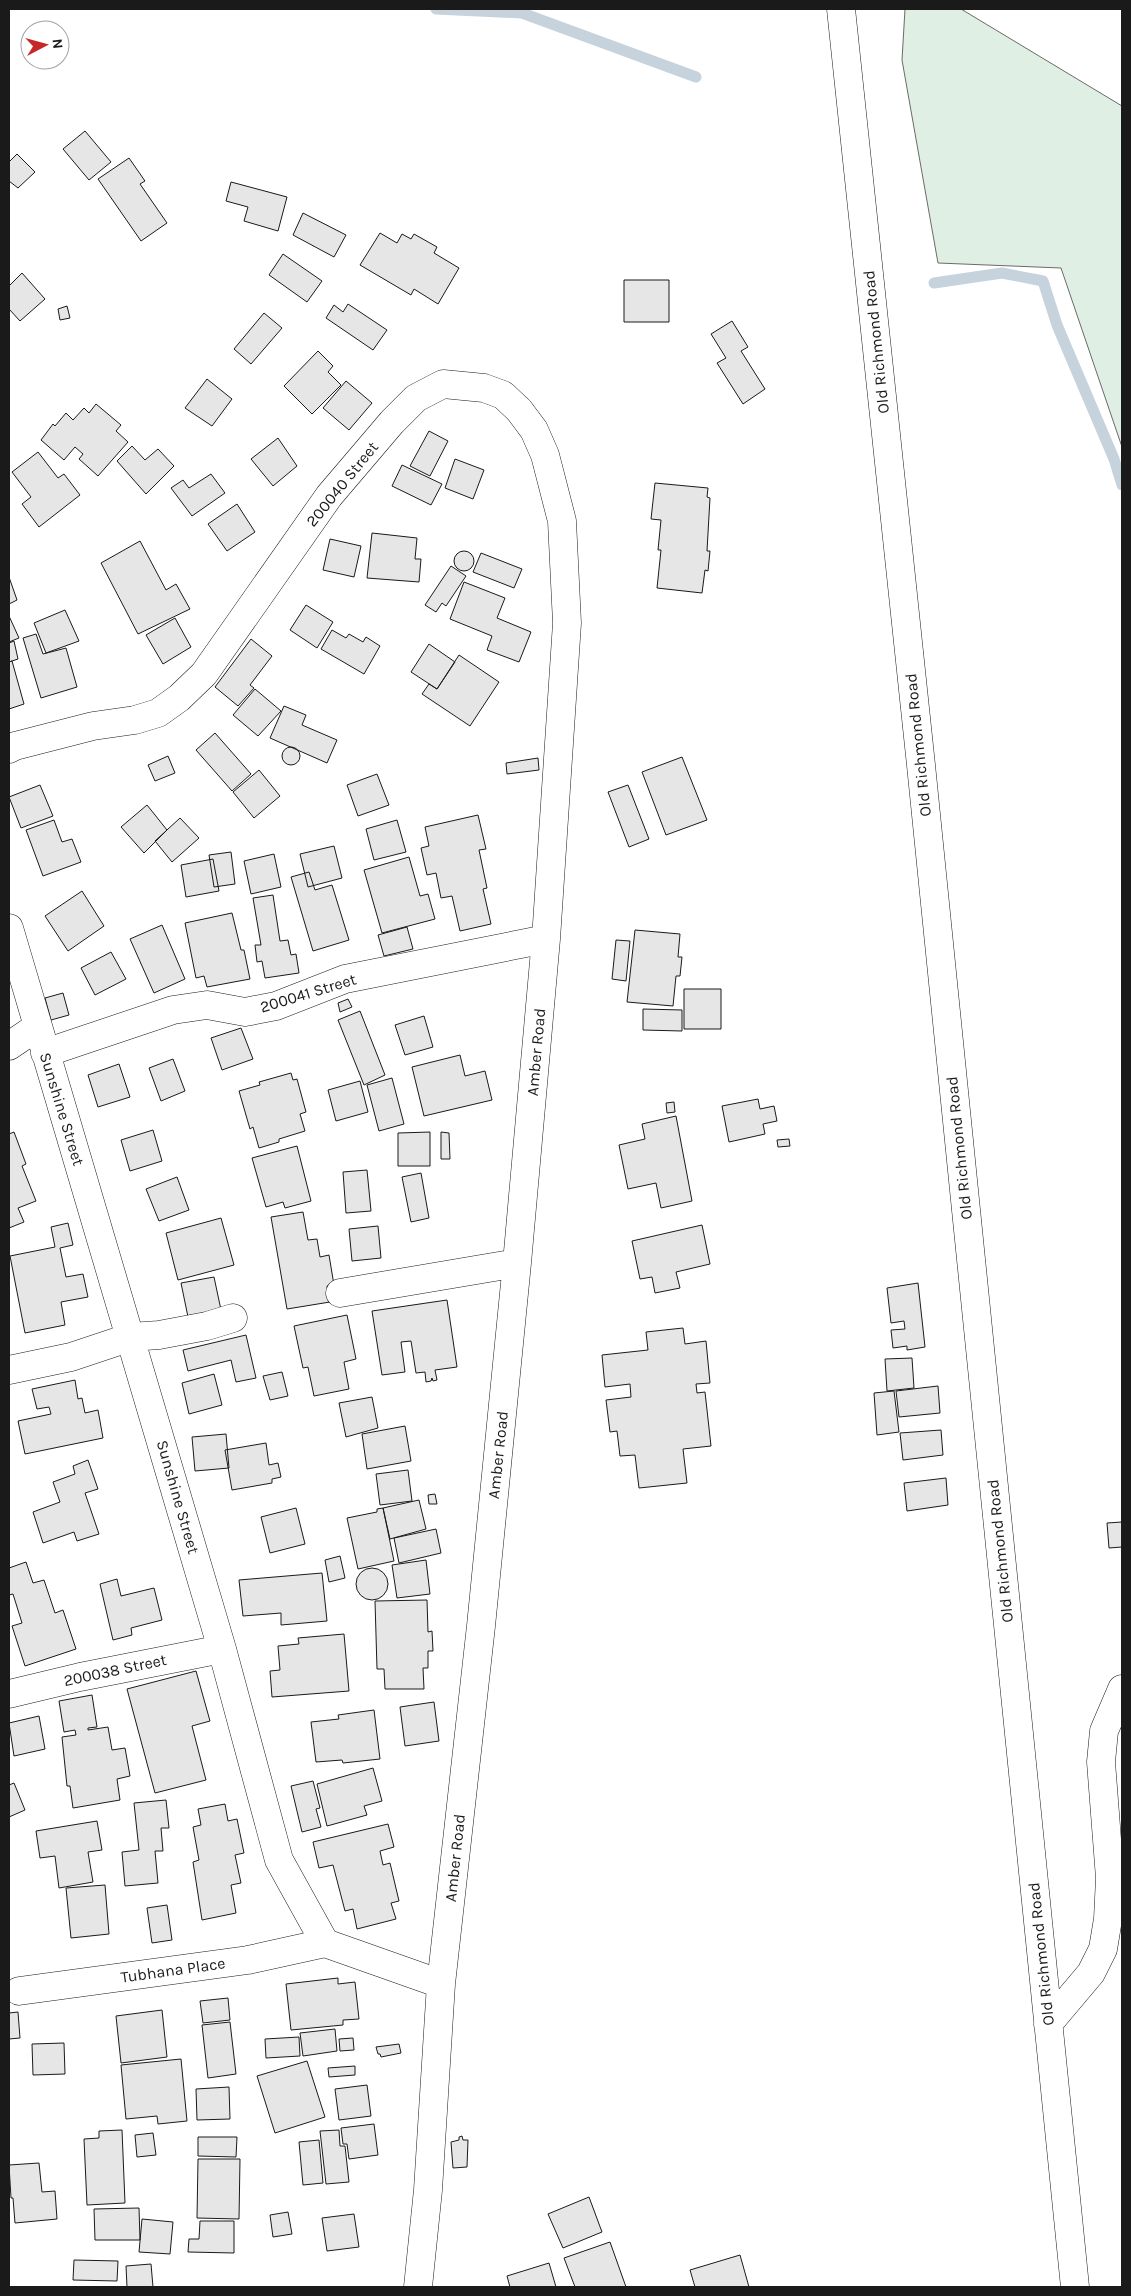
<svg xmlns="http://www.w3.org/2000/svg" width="1131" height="2296" viewBox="0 0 1131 2296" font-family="Karla,sans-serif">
	<rect width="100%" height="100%" fill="#fff"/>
	<!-- green -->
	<path fill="#e0efe3" stroke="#6a6a6a" d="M905,9H961L1122,106V447L1061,268L938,263L902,60Z"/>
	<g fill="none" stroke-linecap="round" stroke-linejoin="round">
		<!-- stream -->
		<path stroke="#c6d2dc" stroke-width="11" d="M436,9L522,13L696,77
			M934,283L1002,273L1043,281L1057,325L1114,459L1122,485"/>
	</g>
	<!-- building -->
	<path fill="#e6e6e6" stroke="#1a1a1a" d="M85,131L111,162L89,180L63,149Z
		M17,154L35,172L18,188L9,181V162Z
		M129,158L145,181L140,184L167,223L141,241L98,179Z
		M231,182L287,197L278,231L244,221L248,207L226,201Z
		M303,213L346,235L334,257L293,235Z
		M380,233L397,243L402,234L411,239L414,234L437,247L434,253L459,268L438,304L414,289L411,295L360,265Z
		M283,254L322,281L307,302L269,275Z
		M22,273L45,299L20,321L9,309V286Z
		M624,280H669V322H624Z
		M348,304L387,330L373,350L326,318L334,305L343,312Z
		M67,306L70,318L60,320L58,309Z
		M264,313L282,328L251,364L234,349Z
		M732,321L748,347L741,351L765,389L743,404L717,363L726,358L711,334Z
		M318,351L333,366L328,372L341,385L312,414L284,386Z
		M207,379L232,399L212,426L185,408Z
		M346,381L372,403L349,430L323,408Z
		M96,404L121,425L116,431L128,442L98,476L79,459L83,454L75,447L64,460L41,440L53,424L55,426L66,413L73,420L84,408L89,413Z
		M429,431L448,441L430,476L410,466Z
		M278,438L297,466L273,486L251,459Z
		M132,446L145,460L158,449L174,466L146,494L117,461Z
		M38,452L58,478L64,474L80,495L39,527L22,504L31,497L12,472Z
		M455,459L484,470L473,499L445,488Z
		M402,465L442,484L431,505L392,486Z
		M211,474L225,493L192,516L171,488L183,480L189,488Z
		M655,483L708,488L707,497L710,498L707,551H710L708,571L705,570L702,593L657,588L661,550H658L661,520L651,519Z
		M237,504L255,532L227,551L208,524Z
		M372,533L417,538L415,559H421L419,582L367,578Z
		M330,539L361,546L354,577L323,570Z
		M140,541L166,590L176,584L190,609L138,634L101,563Z
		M454 561a10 10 0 1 1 20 0a10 10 0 1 1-20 0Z
		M481,553L522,569L514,588L473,572Z
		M451,566L466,576L446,606L442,603L436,612L425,605Z
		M9,577L17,600L9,604Z
		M464,582L505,598L497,618L531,632L519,662L487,650L492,636L450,619Z
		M306,605L333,622L317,648L290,630Z
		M65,610L79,641L46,653L34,623Z
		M9,616L19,638L9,642Z
		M175,618L191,647L163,664L146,635Z
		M332,630L346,638L349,634L363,642L366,637L380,646L364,674L321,649Z
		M36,634L43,654L66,648L77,687L41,698L23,638Z
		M251,639L272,656L250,685L254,688L238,706L215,687Z
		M14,641L18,659L9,662V643Z
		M429,644L455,662L437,689L411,672Z
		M459,655L499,682L470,726L422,694L429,684L437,689Z
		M12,661L24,704L9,709V662Z
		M255,689L281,711L258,736L233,715Z
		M284,706L306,715L302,725L337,740L327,763L270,738Z
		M215,733L251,774L232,791L196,750Z
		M282 756a9 9 0 1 1 18 0a9 9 0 1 1-18 0Z
		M168,756L175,773L155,781L148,765Z
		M682,757L707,820L666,835L642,772Z
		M538,758L539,770L507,774L506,763Z
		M259,770L280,796L254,818L233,792Z
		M377,774L389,805L358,816L347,785Z
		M40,785L53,816L21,828L9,797Z
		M628,785L649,839L629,847L608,792Z
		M147,805L167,830L144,853L121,827Z
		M478,815L486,849L479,850L487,888L483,889L491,924L460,931L452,896L441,898L436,873L427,875L421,848L429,846L425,827Z
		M180,818L199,838L172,862L155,841Z
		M54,820L62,842L72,839L81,862L43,876L26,830Z
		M397,820L406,852L374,860L366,829Z
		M334,846L342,878L308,887L300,854Z
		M231,852L235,884L214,887L209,855Z
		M274,854L281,887L251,894L244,861Z
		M409,857L420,896L428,894L435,919L382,933L364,870Z
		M213,859L219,891L186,897L181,865Z
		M309,872L315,890L332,885L349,940L313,951L291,877Z
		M82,891L104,926L68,951L45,916Z
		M273,895L280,941L288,940L291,955L296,954L299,973L265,978L262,961L257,962L255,945H261L253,898Z
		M232,913L241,950H244L250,979L207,987L204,976L196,978L185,923Z
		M162,925L185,979L154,993L130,939Z
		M407,927L413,949L384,956L378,935Z
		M635,930L680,934L678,957H682L680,976H676L673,1006L627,1002Z
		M616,940L630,941L626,981L612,979Z
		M111,952L126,979L95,995L81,968Z
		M684,989H721V1029H684Z
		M63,993L69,1015L51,1020L45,998Z
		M348,999L352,1007L340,1012L338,1003Z
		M643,1009L682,1010V1031L643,1030Z
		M360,1011L385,1075L364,1085L338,1020Z
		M424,1016L433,1047L405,1055L395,1025Z
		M241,1028L253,1059L222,1070L211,1038Z
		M460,1055L465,1076L485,1071L492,1100L424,1116L412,1067Z
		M173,1059L185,1091L161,1101L149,1068Z
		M119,1064L130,1097L98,1107L88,1075Z
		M291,1073L293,1080L297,1079L306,1112L300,1114L305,1131L279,1139V1142L259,1148L253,1127L250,1129L239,1091L260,1085L259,1082Z
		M392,1078L404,1124L379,1131L367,1085Z
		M360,1081L368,1112L336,1121L328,1090Z
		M758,1099L760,1109L774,1106L777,1121L763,1124L765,1134L729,1142L722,1106Z
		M674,1102L675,1112L667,1113L666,1103Z
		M676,1116L692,1201L661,1208L656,1183L628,1189L619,1145L645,1139L642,1124Z
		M153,1130L162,1161L130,1171L121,1140Z
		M14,1132L26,1164L22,1166L36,1201L18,1208L24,1222L9,1228V1134Z
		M430,1132V1166H398V1133Z
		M441,1132L449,1133L450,1159H441Z
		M789,1139L790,1146L778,1147L777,1140Z
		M297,1146L311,1201L285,1208L283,1202L266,1207L252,1158Z
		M367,1170L371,1211L346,1213L343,1172Z
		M421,1173L429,1218L411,1222L402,1177Z
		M177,1177L189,1210L159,1221L146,1189Z
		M303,1212L308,1240L317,1239L320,1257L329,1255L334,1285L327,1286L330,1302L287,1309L271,1217Z
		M221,1218L234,1265L178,1280L166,1233Z
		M68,1223L73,1245L60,1248L66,1277L83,1274L88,1297L61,1302L65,1325L25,1333L10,1256L55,1247L51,1227Z
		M702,1225L710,1264L676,1272L680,1288L655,1293L652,1277L640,1279L632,1241Z
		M378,1226L381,1258L352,1261L349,1229Z
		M214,1277L221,1310L188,1317L181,1283Z
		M918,1283L925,1347L907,1350V1346L893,1348L891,1330L905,1329L904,1321L891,1323L887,1288Z
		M447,1300L457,1367L435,1370L437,1380L433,1381L432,1378L431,1381L426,1382L425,1372L416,1373L411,1341L401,1342L405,1372L382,1375L372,1311Z
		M347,1315L356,1359L344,1362L349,1389L314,1396L308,1367L303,1368L294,1326Z
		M683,1328L685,1344L706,1341L710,1383L696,1384L697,1393L705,1392L711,1446L683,1449L687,1483L639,1488L635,1455L620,1456L617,1431L610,1432L606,1400L631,1397L630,1384L605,1387L602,1355L648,1350L646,1332Z
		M246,1335L256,1378L236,1382L231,1360L188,1371L183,1350Z
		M912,1358L914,1388L887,1391L885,1359Z
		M282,1372L288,1396L270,1400L263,1376Z
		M214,1374L222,1405L189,1414L182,1383Z
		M75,1380L78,1399L82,1398L85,1413L98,1410L103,1438L25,1454L18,1421L51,1414L49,1407L37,1409L32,1389Z
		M938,1386L940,1413L899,1417L896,1391Z
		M894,1391L899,1432L877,1435L874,1393Z
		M372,1397L378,1428L346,1437L339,1403Z
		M405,1426L411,1461L367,1469L362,1434Z
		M941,1430L943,1455L903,1460L900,1433Z
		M226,1434L229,1468L195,1471L192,1437Z
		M266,1443L269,1465L278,1463L281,1477L272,1479V1483L232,1490L225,1450Z
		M88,1460L98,1489L85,1493L99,1534L77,1541L74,1532L43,1543L33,1512L60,1502L53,1482L75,1474L73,1466Z
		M408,1470L412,1501L380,1505L376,1474Z
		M946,1478L948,1505L907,1511L904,1483Z
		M435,1494L437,1504H429L428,1495Z
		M419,1500L426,1529L390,1539L383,1508Z
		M296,1508L305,1544L270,1553L261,1517Z
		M383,1508L394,1561L358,1569L347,1518L377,1512V1509Z
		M1122,1522V1547L1109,1548L1107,1523Z
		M436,1529L441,1553L399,1563L394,1538Z
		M340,1556L345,1578L329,1582L325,1560Z
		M426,1560L430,1594L397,1598L392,1565Z
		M26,1562L33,1583L44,1580L55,1613L63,1610L76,1649L25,1666L12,1626L22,1623L13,1594L9,1595V1568Z
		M356 1584a16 16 0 1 1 32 0a16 16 0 1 1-32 0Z
		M322,1573L327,1621L281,1625V1613L243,1616L239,1580Z
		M117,1579L121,1596L154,1588L162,1620L131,1628L132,1635L113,1640L100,1584Z
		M427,1600L428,1632L432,1631L433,1651H428V1668H423L424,1689H385L384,1669H377L375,1601Z
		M344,1634L349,1691L272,1697L270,1671L280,1670L278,1646L299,1644L298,1638Z
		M196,1671L210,1721L192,1726L206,1780L155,1793L127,1689Z
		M92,1695L97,1727L88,1728V1730L108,1727L112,1750L125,1748L130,1776L117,1779L120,1800L73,1808L70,1786H67L62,1737L76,1735L75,1730L64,1732L59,1701Z
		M434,1702L439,1741L405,1746L400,1707Z
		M374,1710L380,1759L343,1763L342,1760L316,1762L311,1722L339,1719L338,1715Z
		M39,1716L45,1749L14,1756L9,1723Z
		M373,1768L382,1801L364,1806L367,1815L327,1826L317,1784Z
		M313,1781L320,1808L316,1809L321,1827L302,1832L291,1786Z
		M14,1783L25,1810L9,1817V1785Z
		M166,1800L169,1828H161L163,1851H155L158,1883L125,1886L122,1852L139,1850L134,1803Z
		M225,1804L228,1821L237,1819L244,1853L235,1855L241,1883L231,1885L236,1913L202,1920L193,1862L199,1860L193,1827L201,1825L198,1809Z
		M97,1821L102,1850L88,1852L93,1882L59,1888L55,1856L40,1858L36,1831Z
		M388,1824L394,1847L380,1851L383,1865L390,1863L399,1901L391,1903L396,1919L357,1929L353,1909L345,1911L333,1865L319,1868L313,1842Z
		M105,1885L109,1934L71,1938L66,1888Z
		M167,1905L172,1940L152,1943L147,1908Z
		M338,1978V1984L355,1982L359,2019L343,2020V2025L291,2030L286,1984Z
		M228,1998L230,2020L203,2023L200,2001Z
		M162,2010L167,2057L121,2063L116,2016Z
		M18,2012L20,2038L9,2039V2013Z
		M230,2022L236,2074L208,2078L202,2025Z
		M335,2029L337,2051L303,2056L300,2033Z
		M299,2037L300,2056L266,2058L265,2039Z
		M353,2038L354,2050L340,2051L339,2039Z
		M64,2043L65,2074L33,2075L32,2044Z
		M399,2044L401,2053L381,2057L380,2054H378L376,2047Z
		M181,2059L187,2121L158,2124L157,2116L126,2119L121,2065Z
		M307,2061L325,2117L275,2133L257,2076Z
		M355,2066V2075L329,2077L328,2068Z
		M367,2085L371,2116L339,2120L335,2089Z
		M229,2087L230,2119L197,2120L196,2089Z
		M374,2124L378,2155L349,2159L347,2144H343L341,2128Z
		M122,2130L125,2203L87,2205L84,2139L99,2138V2131Z
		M339,2130L340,2146H345L349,2182L326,2184L320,2131Z
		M153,2133L156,2155L137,2157L135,2135Z
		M462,2136L463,2140H468L467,2167L453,2168L451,2142L459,2140V2137Z
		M198,2137H237L236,2157L198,2156Z
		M319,2140L323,2183L303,2185L299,2142Z
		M198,2159H240L239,2219L197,2218Z
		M39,2163L42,2192L55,2191L57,2219L15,2223L13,2198H11L9,2165Z
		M589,2197L602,2232L563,2248L548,2214Z
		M139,2208L140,2240H95L94,2209Z
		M288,2212L292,2234L273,2237L270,2215Z
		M354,2214L359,2247L327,2251L322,2218Z
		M142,2219L173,2222L170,2254L139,2252Z
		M200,2221H234V2253L188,2252L189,2239H199Z
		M610,2242L626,2287H575L564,2258Z
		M740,2255L749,2287H695L690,2270Z
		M74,2260L118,2261L117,2281L73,2280Z
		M549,2263L556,2287H510L507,2276Z
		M151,2264L153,2287H127L126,2266Z"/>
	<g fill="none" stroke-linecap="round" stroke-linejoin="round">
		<defs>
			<path id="minor" d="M841,9L921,765L1075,2287
				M9,749L15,746L93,726L135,720L158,713L179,698L204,674L329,496L392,422L416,398L443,384L484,388L503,395L519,410L534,430L545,455L562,521L567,623L546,939L517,1263L481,1626L441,1984L428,2190L418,2287
				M9,928L222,1649L279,1860L325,1943L441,1984
				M9,1046L37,1027
				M45,1053L173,1010L207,1005L245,1012L276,1006L345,979L546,939
				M340,1293L517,1263
				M9,1370L71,1357L131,1337L159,1335L207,1326L233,1318
				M9,1694L80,1677L222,1649
				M19,1991L248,1960L325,1943
				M1048,2024L1091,1973L1103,1949L1108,1919L1110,1878L1101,1762L1104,1731L1122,1689"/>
		</defs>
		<!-- minor casing -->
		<use href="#minor" stroke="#1a1a1a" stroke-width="29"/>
		<!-- minor -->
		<use href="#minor" stroke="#fff" stroke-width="28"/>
	</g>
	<g text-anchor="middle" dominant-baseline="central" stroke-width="4" stroke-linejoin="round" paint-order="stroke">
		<!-- street labels -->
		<g font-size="16" fill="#1a1a1a" stroke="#fff">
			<text transform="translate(876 342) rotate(-96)">Old Richmond Road</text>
			<text transform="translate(342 484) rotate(-51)">200040 Street</text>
			<text transform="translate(918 745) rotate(-96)">Old Richmond Road</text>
			<text transform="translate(308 993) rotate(-17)">200041 Street</text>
			<text transform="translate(536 1052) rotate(-85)">Amber Road</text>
			<text transform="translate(62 1109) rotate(73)">Sunshine Street</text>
			<text transform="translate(959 1148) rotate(-96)">Old Richmond Road</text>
			<text transform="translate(498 1455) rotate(-84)">Amber Road</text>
			<text transform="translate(178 1497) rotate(74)">Sunshine Street</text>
			<text transform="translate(1000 1551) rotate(-96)">Old Richmond Road</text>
			<text transform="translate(115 1670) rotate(-12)">200038 Street</text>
			<text transform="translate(455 1858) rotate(-84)">Amber Road</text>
			<text transform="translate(1041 1954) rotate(-96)">Old Richmond Road</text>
			<text transform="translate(173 1970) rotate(-8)">Tubhana Place</text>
		</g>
	</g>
	<!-- border -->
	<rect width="1131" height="2296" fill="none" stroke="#1a1a1a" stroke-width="20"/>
	<!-- north arrow -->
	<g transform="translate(45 45) rotate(84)"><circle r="24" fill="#ffffff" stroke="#a3a3a3"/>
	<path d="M0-4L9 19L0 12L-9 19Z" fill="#c62828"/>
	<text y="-8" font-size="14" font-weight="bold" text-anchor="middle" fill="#1a1a1a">N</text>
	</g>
</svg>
